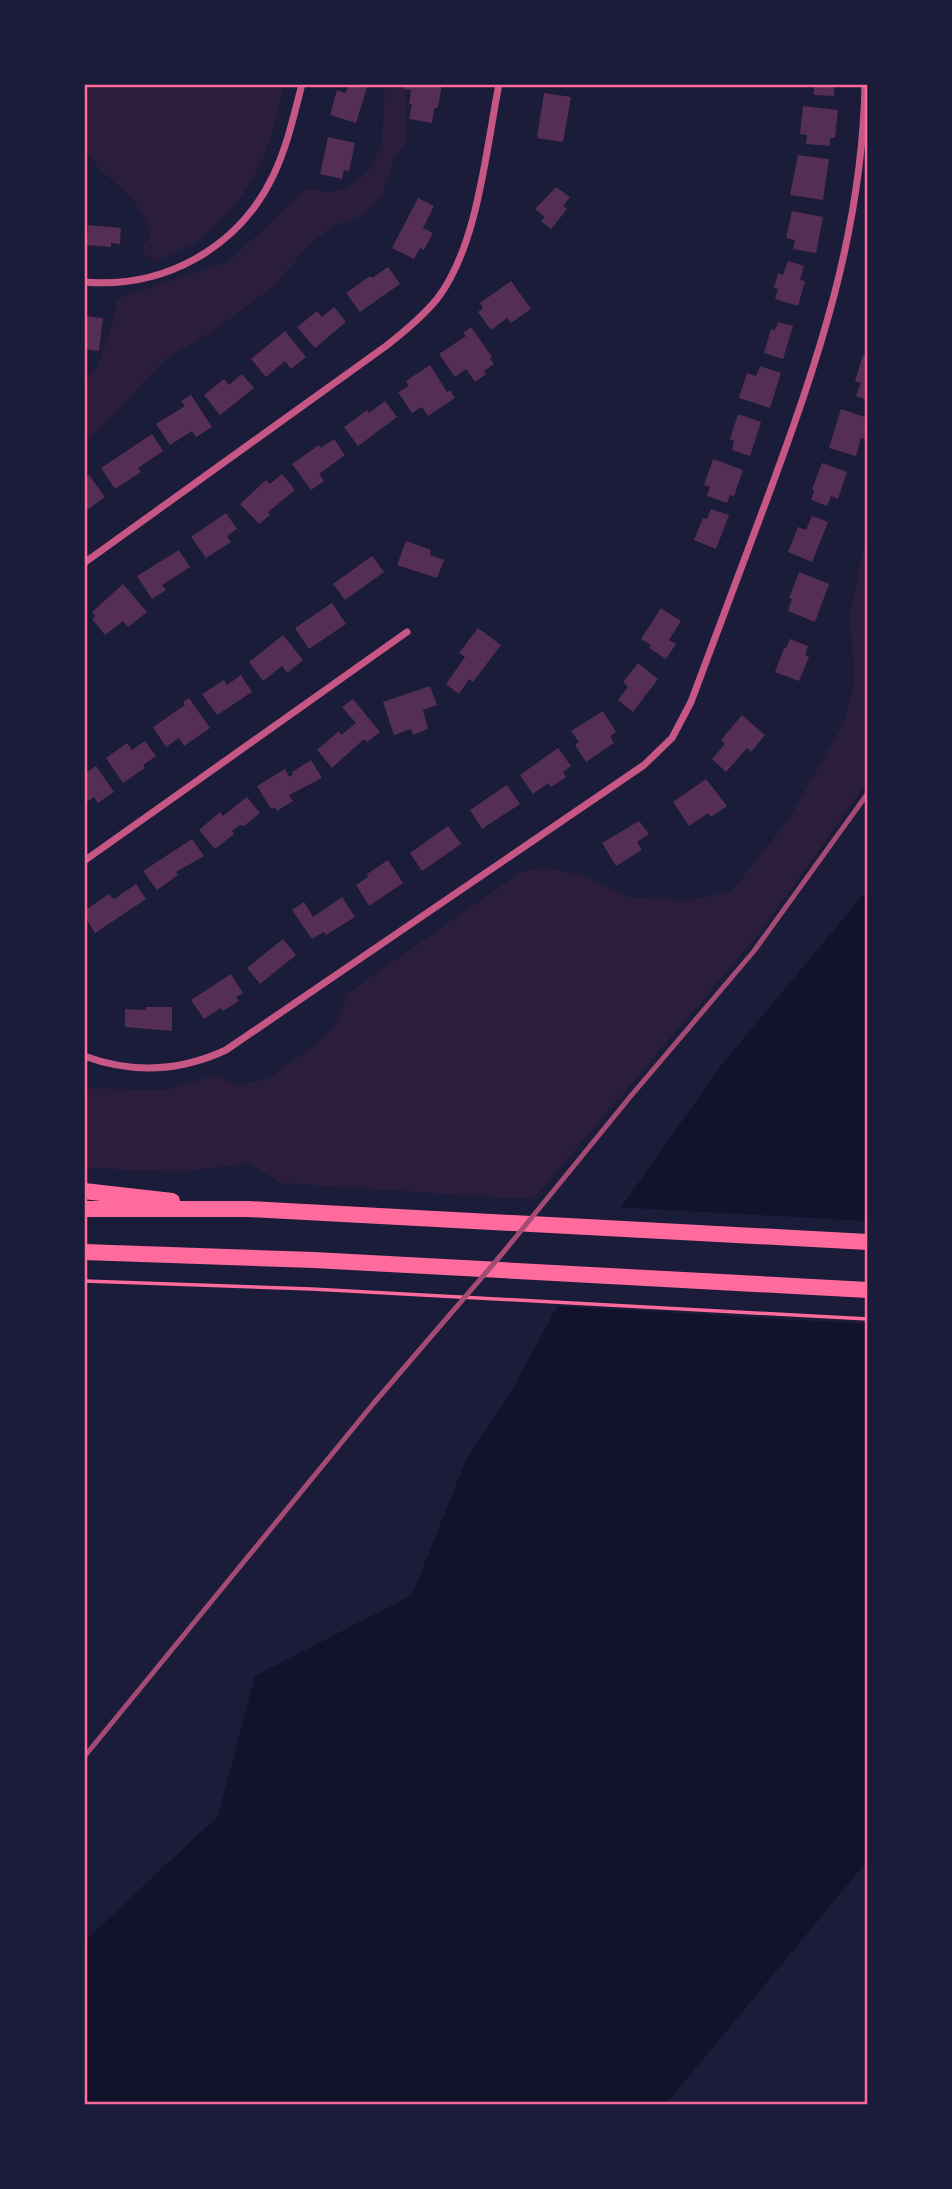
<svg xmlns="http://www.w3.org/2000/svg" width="952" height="2189" viewBox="0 0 952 2189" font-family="Ubuntu,sans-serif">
	<rect width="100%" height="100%" fill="#1b1b3a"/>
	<!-- green -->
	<path fill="#2a1e3b" d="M89,84H285L272,135L258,170L239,201L197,242L157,261L146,256L142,246L150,237L148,226L135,202L99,168L84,149V97Z
		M385,84H406L405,145L395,156L382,196L360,217L334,226L310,244L273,287L210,333L168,357L93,436L84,440V379L97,368L112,326L117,299L228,262L306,189L328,192L347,188L368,171L382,144Z
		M868,526V781L762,930L536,1196L523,1199L280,1183L249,1163L182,1172L84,1168V1088L165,1090L215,1075L238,1086L270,1077L315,1045L334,1027L348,993L522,871L549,868L581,875L631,898L692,900L732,891L790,817L844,722L854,683L850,612Z"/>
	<!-- water -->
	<path fill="#12122b" d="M868,889V1860L665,2105H84V1942L218,1816L255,1676L412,1595L466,1460L508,1397L577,1270L720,1067Z"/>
	<!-- pier -->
	<path fill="#1b1b3a" d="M617,1207L868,1221V1324L553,1306L574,1268Z"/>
	<!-- building -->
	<path fill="#542f53" d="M349,84H368L356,123L330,115L337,90L346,93Z
		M405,84H442L438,107L434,109L432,123L409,119L412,104H409L411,90L404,89Z
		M814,84H834V96L814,95Z
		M544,93L571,97L563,142L537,138Z
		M803,106L838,110L835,138H830V146L806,144L807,135L800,134Z
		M328,137L355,143L349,171L344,170L342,179L320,174Z
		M798,155L829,159L823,200L790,195Z
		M556,187L570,197L563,206L567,209L551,229L541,221L545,217L535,209Z
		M418,198L434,206L423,228L433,233L424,250L420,248L414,259L392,248Z
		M792,211L823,217L816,253L793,249L795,240L786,238Z
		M88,225L121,228L120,244L111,243V247L87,245Z
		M788,261L804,266L800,280L805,281L798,306L775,299L778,289L774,288L778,273L783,275Z
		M388,267L400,284L360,312L346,293L370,276L372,278Z
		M511,281L531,309L511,323L507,318L491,330L478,312L483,308L480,303Z
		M334,307L346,322L315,348L297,327L317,311L322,317Z
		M84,316L103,318L99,351L84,349Z
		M778,322L793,326L783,359L764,353L771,329L775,330Z
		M471,327L492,357L490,359L494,364L484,371L486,374L475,382L466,369L455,377L439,354L466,336L463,333Z
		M285,331L306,357L291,369L285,361L266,377L251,359Z
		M863,355L868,356V400L856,396L861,383L855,381Z
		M430,365L447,392L450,390L455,398L428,416L422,407L412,413L398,392L409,386L406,381Z
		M760,366L781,373L770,408L739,398L747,373L756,376Z
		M242,374L254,388L220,415L204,395L224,379L229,385Z
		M191,395L212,427L196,437L192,431L170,445L156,424L185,406L181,401Z
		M385,401L397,417L358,446L344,427L367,410L369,413Z
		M841,409L868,418L865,439L861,438L856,456L829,448Z
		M738,414L761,422L750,456L732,450L734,441L730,439Z
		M152,434L163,451L138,468L141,472L115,489L101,468Z
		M334,439L345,455L319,474L324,481L311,490L292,464L319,445L321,448Z
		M713,459L743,470L734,496L730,495L727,503L707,496L710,487L704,485Z
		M822,463L847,472L838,499L831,496L827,506L811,500L814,491L812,489Z
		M282,474L295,490L268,512L270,515L259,524L240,504L266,480L270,484Z
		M89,475L105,497L84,512V479Z
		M711,509L729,515L716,549L694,540L703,518L707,519Z
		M226,513L237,529L227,536L231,542L206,558L191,537Z
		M812,516L828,522L812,562L788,552L798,527L806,530Z
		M406,541L431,550L430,555L444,560L437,578L397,565Z
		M179,550L190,567L162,585L166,590L152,599L137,576Z
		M372,556L384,572L345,600L333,584Z
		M799,572L829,584L815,622L788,611L792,599L789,598Z
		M123,584L147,612L128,627L123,621L105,635L92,619L95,616L92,612Z
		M332,603L346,624L309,649L295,628Z
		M661,608L681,621L669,640L676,644L666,659L649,648L651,645L641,639Z
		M478,628L501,645L473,682L469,679L459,694L446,684L465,657L459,653Z
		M283,635L303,660L287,673L282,666L263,681L249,662Z
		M790,639L808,646L805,655L809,657L799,681L775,672L784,648H786Z
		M638,663L658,679L633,712L618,700L628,687L623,682Z
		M241,675L252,692L217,715L202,694L224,680L227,685Z
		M430,686L437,705L423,710L428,729L413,735L411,729L394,735L383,702Z
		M189,698L210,728L184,746L179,738L166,747L153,727L185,705L183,702Z
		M353,699L380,732L367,742L364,739L332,768L317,750L339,731L341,735L356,723L342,707Z
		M603,711L616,732L610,736L614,743L586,762L575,745L579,742L571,731Z
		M742,715L765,735L751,752L747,748L726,772L712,759L725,744L721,740Z
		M145,741L156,756L143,765L145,768L123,783L106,758L127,743L132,750Z
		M558,748L571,766L563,772L566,777L551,787L548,783L533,794L520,775Z
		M311,760L322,778L289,795L293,801L277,811L275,807L271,809L257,786L285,769L289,777L293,774L292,772Z
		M96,766L114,792L98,803L94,797L84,804V774Z
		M706,779L727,806L711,817L708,813L689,826L673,802Z
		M507,785L520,804L482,829L470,810Z
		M247,797L260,813L244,826L240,825L232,831L234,834L215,849L199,830L220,812L223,816Z
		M639,821L649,834L637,842L642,850L616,866L602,843Z
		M448,826L461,844L422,871L410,853Z
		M192,839L204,856L176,872L178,875L157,890L143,871Z
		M388,860L403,883L369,906L356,885L368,877L367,874Z
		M136,884L146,899L95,933L84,916V911L109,894L114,899Z
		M342,897L355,917L326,935L324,932L312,939L292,910L304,902L313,917Z
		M283,939L296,955L260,984L247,968Z
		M231,974L243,993L236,997L239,1001L223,1011L221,1008L204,1019L191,1000Z
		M146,1007H172V1031L125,1027V1009L146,1010Z"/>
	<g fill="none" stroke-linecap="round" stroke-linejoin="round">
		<!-- path -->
		<path stroke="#ff6b9d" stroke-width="3.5" d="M84,1281L312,1289L868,1319"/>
		<!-- minor -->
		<path stroke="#c65784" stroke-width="7" d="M84,282C163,289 238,249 273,176C287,147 294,115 302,84
			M84,563L386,346C404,332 422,317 437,299C478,246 486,149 499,84
			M84,861L407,632
			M84,1056C133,1074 179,1072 226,1050L644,765L672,738L691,702C716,635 741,567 767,499C818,361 862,233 865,84"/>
		<!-- motorway -->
		<path stroke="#ff6b9d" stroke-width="16" d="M84,1191L172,1201
			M84,1209H248L868,1242
			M84,1252L314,1260L868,1290"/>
		<!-- rail -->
		<path stroke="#a44b75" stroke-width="5" d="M84,1757L373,1404L502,1254L630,1097L754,951L868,793"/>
	</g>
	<!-- border -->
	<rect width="952" height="2189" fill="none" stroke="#1b1b3a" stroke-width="172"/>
	<rect x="86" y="86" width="780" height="2017" fill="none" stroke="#ff6b9d" stroke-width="2.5"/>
</svg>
